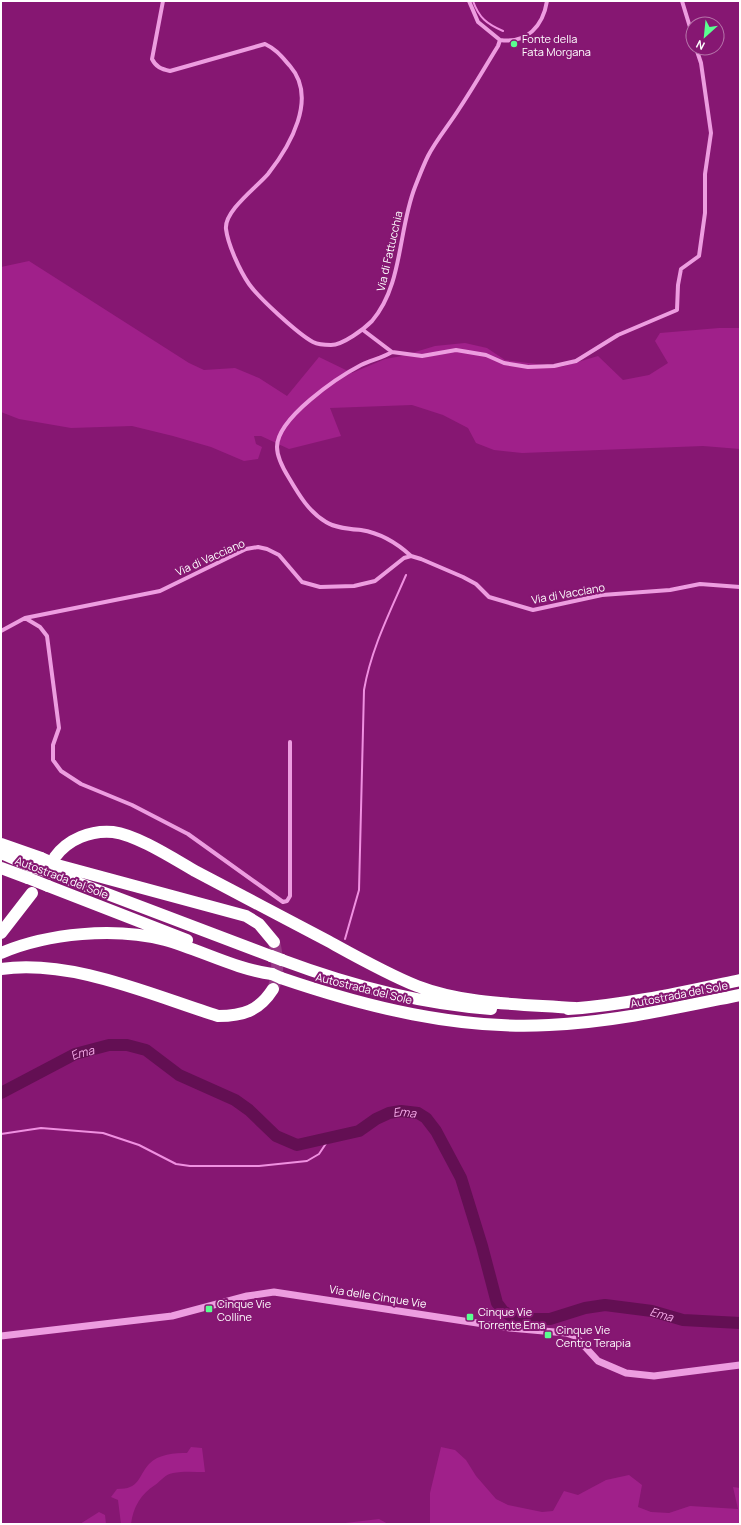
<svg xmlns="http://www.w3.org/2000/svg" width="741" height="1525" viewBox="0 0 741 1525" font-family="Manrope,sans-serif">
	<rect width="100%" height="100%" fill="#861772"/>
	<!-- green -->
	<path fill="#a0208a" d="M29,261L189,363L204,370L235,368L259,378L287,396L319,357L352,373L385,359L402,356L435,346L465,343L487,348L505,360L561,367L598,356L623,380L649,375L668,363L655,341L660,333L719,328H740V449L703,446L522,453L494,450L476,443L468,428L443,415L412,405L330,408L341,436L289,449L261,436H254L256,444L262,447L258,459L244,461L211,447L173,436L132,426L71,428L19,419L1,412V267Z
		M191,1447L202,1448L205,1472C195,1472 183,1471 173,1473C165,1474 161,1481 155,1485C141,1494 133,1507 131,1524H121L118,1500L111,1497L117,1489C140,1489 137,1478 149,1464C158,1454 175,1453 187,1453Z
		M441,1447L455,1450L466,1460L476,1476L496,1499L508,1505L542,1512L553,1511L564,1491L578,1495L606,1480L629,1475L642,1485L638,1507L651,1512L669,1513L690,1506L738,1509L733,1487L740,1488V1524H430V1493Z
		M99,1512L105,1515L106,1524H80Z
		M379,1519L388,1524H337Z"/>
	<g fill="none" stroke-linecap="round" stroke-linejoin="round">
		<!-- stream -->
		<path stroke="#f090e1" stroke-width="2" d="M473,1C479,18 487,24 503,31
			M345,939L359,890L364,690C371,649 390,612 406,575
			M1,1134L41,1128L103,1133L139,1145L176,1164L190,1166H259L307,1161L319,1154L331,1136"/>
		<!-- river -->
		<path stroke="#630f53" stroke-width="12" id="s1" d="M1,1093L75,1054L109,1045H127L146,1050L179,1075L235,1100L249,1110L276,1136L297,1145L359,1131L376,1119L389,1113L401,1111L418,1113L426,1118L436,1131L461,1178L482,1246L497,1303L503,1311L511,1316L526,1319H550L585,1308L605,1305L652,1311L683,1320L740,1323"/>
		<!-- motorway-tunnel -->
		<path stroke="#983a87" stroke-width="12" stroke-dasharray="12 6" stroke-linecap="butt" d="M273,989C279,974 278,958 274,942"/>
		<!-- minor -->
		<path stroke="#ed9de0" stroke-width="4" d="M163,1L152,59C156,67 161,69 170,71L265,44C276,49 282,57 290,66C318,98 290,146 268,174C257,187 224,211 226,229C228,245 240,271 249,284C259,298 298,334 313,342C317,344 326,345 331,345C343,345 364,329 372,321C403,285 398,230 415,187C419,177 423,166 428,156C436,140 449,125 459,109C473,88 485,67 498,46L500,40
			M469,1L478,22L500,40
			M682,1L693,37
			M500,40C527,44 543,26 547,1
			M363,330L392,352L422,356L456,350L486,355L504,363L528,367L554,366L576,361L618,335L677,310L678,285L681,269L699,256L705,213V174L711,133L701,63L696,48
			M392,352C382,358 371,360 361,365C338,377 277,418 277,447C277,457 284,470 289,478C299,495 309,512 326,522C335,528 350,529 361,530C380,533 397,543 411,556
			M25,618L40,627L47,636L59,728L53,745V760L61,771L81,784L132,805L188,834L283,902L287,901L290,896V742
			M1,631L25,618L160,591L246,549L258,547L267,549L279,555L302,582L320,587L354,586L375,581L404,558L411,556L421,559L463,577L476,584L489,597L533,610L602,595L670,590L700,584L740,587"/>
		<!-- tertiary -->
		<path stroke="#ed9de0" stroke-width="7" d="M1,1336L172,1316L247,1296L274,1292L510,1328L566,1333L575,1336L598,1361L626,1373L654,1376L740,1365"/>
		<!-- motorway -->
		<path stroke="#fff" stroke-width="12" d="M1,844L41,858
			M1,853L33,867
			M55,857C68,839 91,830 113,832C137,835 174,859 195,871C239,894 284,918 328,941C357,957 387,974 417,986C466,1005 524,1004 575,1008
			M57,865L246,916L259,924L274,942
			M1,868L28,878
			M52,873L271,956
			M48,886L187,940
			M1,933L32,893
			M1,953C48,933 115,927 165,940C201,950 235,969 272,974
			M282,960C349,985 420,1004 491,1009
			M1,969C72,959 151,995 218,1016C243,1016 259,1011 273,989
			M281,978C366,1007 458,1030 549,1025C614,1022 676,1008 740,995
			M568,1009C626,1005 683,992 740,980"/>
		<!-- motorway-bridge -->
		<path stroke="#fff" stroke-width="12" d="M41,858L57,865
			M33,867L52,873
			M28,878L48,886
			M271,956L282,960
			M272,974L281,978"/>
	</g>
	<!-- markers -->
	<g fill="#5aff90" stroke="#861772" stroke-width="1.5">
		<circle cx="514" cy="44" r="4"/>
		<rect x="205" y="1305" width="8" height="8" rx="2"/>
		<rect x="466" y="1313" width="8" height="8" rx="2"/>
		<rect x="544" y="1331" width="8" height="8" rx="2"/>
	</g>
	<g text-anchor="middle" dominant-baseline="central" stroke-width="4" stroke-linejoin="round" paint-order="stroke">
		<!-- poi labels -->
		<g font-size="11" fill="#fff" stroke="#861772" text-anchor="start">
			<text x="522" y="38">Fonte della<tspan x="522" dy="13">Fata Morgana</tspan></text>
			<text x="217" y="1303">Cinque Vie<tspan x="217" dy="13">Colline</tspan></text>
			<text x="478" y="1311">Cinque Vie<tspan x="478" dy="13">Torrente Ema</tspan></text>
			<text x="556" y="1329">Cinque Vie<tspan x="556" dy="13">Centro Terapia</tspan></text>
		</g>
		<!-- street labels -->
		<g font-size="11" fill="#fff" stroke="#861772">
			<text transform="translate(389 251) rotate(-77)">Via di Fattucchia</text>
			<text transform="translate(210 557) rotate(-24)">Via di Vacciano</text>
			<text transform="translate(568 593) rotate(-10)">Via di Vacciano</text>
			<text transform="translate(62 877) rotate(21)">Autostrada del Sole</text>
			<text transform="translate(364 988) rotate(14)">Autostrada del Sole</text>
			<text transform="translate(679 994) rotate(-11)">Autostrada del Sole</text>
			<text transform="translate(378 1296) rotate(9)">Via delle Cinque Vie</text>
		</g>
		<!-- water labels -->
		<g font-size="12" font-style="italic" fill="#f5a9e8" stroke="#861772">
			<text stroke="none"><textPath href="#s1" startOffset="91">Ema</textPath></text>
			<text stroke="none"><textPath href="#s1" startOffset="451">Ema</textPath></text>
			<text stroke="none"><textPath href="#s1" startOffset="847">Ema</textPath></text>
		</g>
	</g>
	<!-- border -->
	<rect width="741" height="1525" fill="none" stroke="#ffffff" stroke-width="4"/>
	<!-- north arrow -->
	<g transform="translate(705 36) rotate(207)"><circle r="19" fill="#861772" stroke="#b674aa"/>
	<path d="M0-3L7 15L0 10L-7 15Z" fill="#5aff90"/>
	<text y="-6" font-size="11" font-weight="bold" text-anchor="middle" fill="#ffffff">N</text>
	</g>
</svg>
